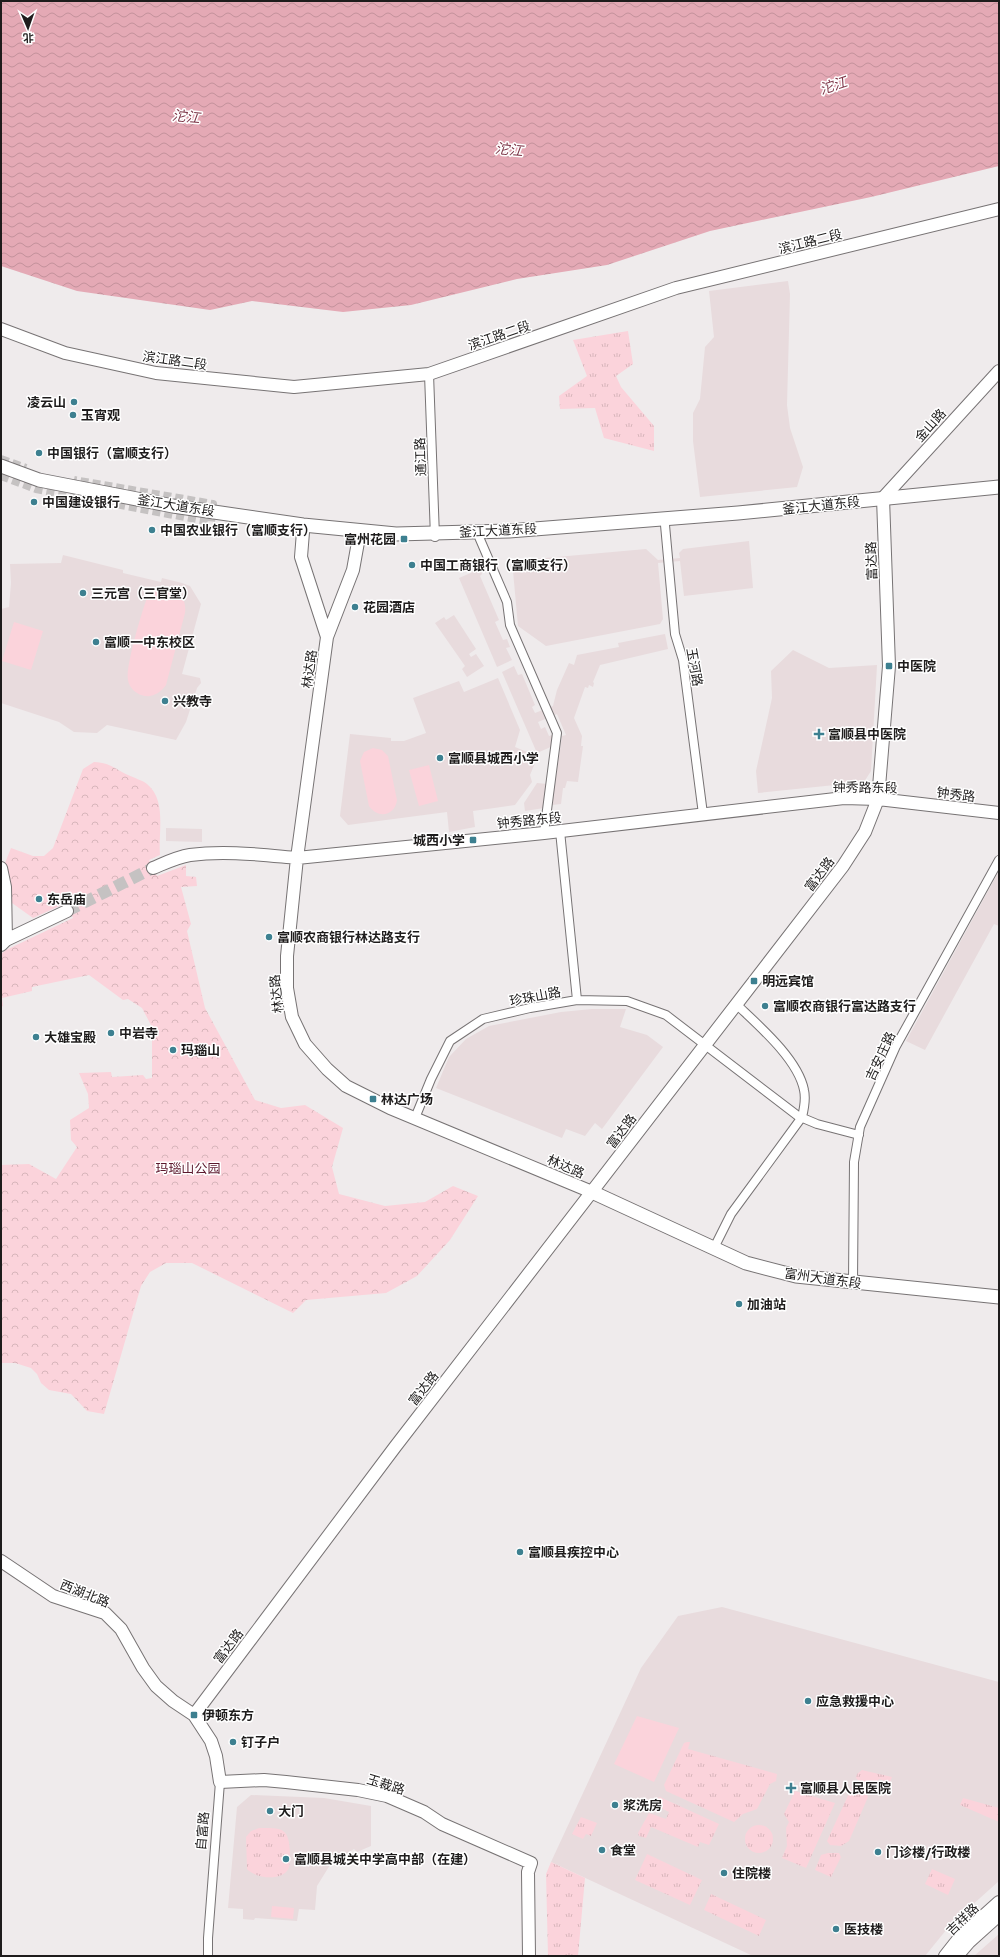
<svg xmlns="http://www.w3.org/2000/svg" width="1000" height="1957" viewBox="0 0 1000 1957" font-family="'Golos Text','Noto Sans SC',sans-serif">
	<defs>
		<pattern id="grass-tufts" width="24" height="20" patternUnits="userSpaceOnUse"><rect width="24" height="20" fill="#fbd3db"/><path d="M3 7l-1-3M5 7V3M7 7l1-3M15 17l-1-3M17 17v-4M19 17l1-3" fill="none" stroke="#d7b5bb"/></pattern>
		<pattern id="park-crowns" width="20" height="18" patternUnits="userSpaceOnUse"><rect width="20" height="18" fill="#fbd3db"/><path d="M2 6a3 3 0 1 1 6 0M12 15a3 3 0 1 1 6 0" fill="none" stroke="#d7b5bb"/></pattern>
		<pattern id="water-waves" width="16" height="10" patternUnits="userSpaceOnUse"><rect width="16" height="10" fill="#e4a9b5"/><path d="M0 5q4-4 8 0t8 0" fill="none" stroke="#c3919b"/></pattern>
	</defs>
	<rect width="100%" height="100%" fill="#efebec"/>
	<!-- built -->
	<path fill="#e8dbdd" d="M788,281L790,294L787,405L790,428L803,467L797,487L700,497L693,441V413L700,399L705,347L714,337L709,291Z
		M749,541L753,588L684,596L680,561L658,563L663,619L660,624L546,646L518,626L513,571L523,560L646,549L658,560L680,558L679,553L683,549Z
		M63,555L123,570V573L161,582L162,578L182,583L190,586L201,604L182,674L200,678L201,683L197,688L186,722L176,740L107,725L97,733L74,732L59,722L1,703V609L9,607L11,583L10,564L61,563Z
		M480,569L482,574L480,576L499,620L495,622L503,640L507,639L510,647L506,648L512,660L497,667L459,578Z
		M454,615L476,649L469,654L471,657L476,654L484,666L467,677L462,669L465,666L435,623L444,617L446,620Z
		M665,634L668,649L600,665L593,682L594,683L593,687L589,685L588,688L585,687L574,718L582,736L581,746H583L578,782L567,781L565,788H563L561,804L552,805L562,736L566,735L557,714L538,722L541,729L545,727L549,736L552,735L554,740L551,741L553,746L537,753L502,672L514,666L518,675L522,674L535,705L532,707L535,713L553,706L557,690L569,663L574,665L577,655L619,647L618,643Z
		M793,650L829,668L877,665L871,771L864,782L758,793L756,771L772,698L771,671Z
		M498,678L520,730L515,747L532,754L535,763L530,775L532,782L515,805L473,811L475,827L449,832L447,812L348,825L340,816L350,734L391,738V741H404L426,733L413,698L459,681L464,692Z
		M537,783L547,784L544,808L525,811L524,803Z
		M166,828L202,829V842L166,841Z
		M999,871V926L994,924L925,1050L906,1041Z
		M592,1009H626L620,1027L647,1035L663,1047L602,1129L595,1123L585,1136L566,1129L562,1138L436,1088L449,1057L466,1039L489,1026L561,1012Z
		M722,1607L999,1682V1881L951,1924L925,1956H753L551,1862L641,1668L678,1616Z
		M251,1795L324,1798L371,1806V1846L357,1852L354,1849L330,1865L317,1886L315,1910L299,1909L297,1921L255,1918L254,1920L243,1919V1909L228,1908L237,1807Z
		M999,1934V1956H974Z"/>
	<!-- grass -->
	<path fill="url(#grass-tufts)" d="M628,331L633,364L616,376L621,387L654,426V451L604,438L595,408L560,409L559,396L587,376L573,340Z
		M687,1742H690L688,1749L777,1774L776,1781L770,1784L757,1809L743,1814L734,1822L666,1791L664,1785L684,1743Z
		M862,1770L866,1771L892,1777L890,1782L879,1779L875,1787L859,1781L856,1778L857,1774Z
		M855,1788L866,1793L868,1797L849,1841L841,1846L830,1845L827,1841L851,1789Z
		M795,1791L835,1803L806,1868L782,1858L787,1846L786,1828L789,1822L784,1814Z
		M660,1797L719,1824L709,1845L700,1842L698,1847L651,1827L646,1838L639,1836L638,1833L649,1813L666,1819L669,1812L653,1804L655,1799Z
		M963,1798L999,1808V1822L960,1805Z
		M581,1817L597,1823L591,1836L586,1834L583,1839L572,1834Z
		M745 1839a14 14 0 1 1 28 0a14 14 0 1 1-28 0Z
		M259,1828C282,1828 289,1827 290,1853C290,1859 291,1866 287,1871C279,1881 255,1878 247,1869L246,1837L251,1831Z
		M828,1853H839L841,1857L831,1877L815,1870L821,1855Z
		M647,1854L702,1880L690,1905L635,1880Z
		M551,1862L585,1878L578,1956H548L546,1874Z
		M932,1869L955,1879L948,1895L925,1884Z
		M711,1894L766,1920L759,1936L704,1910Z"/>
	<!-- park -->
	<path fill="url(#park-crowns)" d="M94,762C111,763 113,768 128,775C134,778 142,780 147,784C167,800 158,833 160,855L149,860L157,876L186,865V876L196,877L197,886L181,887L191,924L187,931L205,1008L255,1100L281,1108L305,1105L343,1128L332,1167L339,1194L385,1206L425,1202L453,1186L478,1196L450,1240L417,1276L386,1293L306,1300L293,1313L192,1263H166L150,1272L141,1286L104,1414L87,1411L71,1394L49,1390L41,1383L37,1374L31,1368L15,1363H1V1165L29,1164L56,1179L77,1147L71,1140L70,1120L89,1108L88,1094L79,1073L111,1072L112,1077L143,1075L146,1079L152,1078V1027L142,1008L128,999L123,1000L89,975L32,987V991L2,998L3,1006L1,1007V954L6,950L73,918L66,903L33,918L12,903L9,873L5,863L11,848L33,856H44L53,848L83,769Z"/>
	<!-- pitch -->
	<path fill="#fbd3db" d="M163,588C178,588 187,598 185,613L166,685C161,692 154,697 145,696C137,695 129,688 128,680C125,668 142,611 147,598L154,591Z
		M14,622L43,631L31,670L2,661Z
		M373,748L382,750L388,756L397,800C395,816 378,819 369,806L360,761L364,752Z
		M429,765L438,801L419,806L409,770Z
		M637,1716L679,1728L654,1782L614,1764Z
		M272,1906L294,1908L293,1919L271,1917Z"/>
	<!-- water -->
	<path fill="url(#water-waves)" d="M1,1H999V166L871,197L710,231L607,265L517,279L411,305L343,312L252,301L210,310L77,291L1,266Z"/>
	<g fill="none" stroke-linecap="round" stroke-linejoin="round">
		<!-- street-tunnel -->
		<path stroke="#c5c2c2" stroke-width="8" stroke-dasharray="8 4" stroke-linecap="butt" d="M1,459L26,468
			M1,476L36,489L211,522L213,504L74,480"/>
		<!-- secondary-tunnel -->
		<path stroke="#c5c2c2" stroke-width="12" stroke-dasharray="12 6" stroke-linecap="butt" d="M67,911L153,868"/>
		<defs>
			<path id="street" d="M429,374L435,537
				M665,525L675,634L683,660L703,814
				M479,537L507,602L510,625L557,733L544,833
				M560,831L577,1000
				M415,1118L431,1079L450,1041L483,1019L530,1008L577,1000L627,1001L666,1015L798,1116L817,1124L859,1135
				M714,1248L731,1214L802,1117C804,1109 806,1099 804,1090C798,1059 758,1025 736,1004
				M853,1282L854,1162L860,1127L896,1046L999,860
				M208,1956V1938L220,1782"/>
			<path id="secondary" d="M1,329L65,353L156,373L294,387L429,374L676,288L999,209
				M360,531L353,570L327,637L297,858L287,956V988L292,1017L305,1044L327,1069L346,1086L390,1108L592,1192
				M303,532L301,557L327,637
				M1,868L5,887L6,940
				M153,868C165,863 177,857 190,855C225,850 263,855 297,858L544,833L844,798L878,799L999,813
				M1,945L6,940L67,911
				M1,1561L53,1596L105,1613L121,1629L143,1668L156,1686L173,1701L194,1715L211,1741L216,1756L220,1782L264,1780L286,1782L358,1790L387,1796L424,1812L442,1824L531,1863
				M194,1715L395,1447L843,866L865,832L878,799L889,666L883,498L999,371
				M529,1956L528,1872L531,1863
				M945,1956L960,1937L999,1902
				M957,1956L969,1942L999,1915"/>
			<path id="primary" d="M1,466L39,480L173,506L303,525L396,534L509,531L738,513L999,487
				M592,1192L746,1263L796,1276L999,1297"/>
		</defs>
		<!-- street casing -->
		<use href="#street" stroke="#777374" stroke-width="10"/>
		<!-- secondary casing -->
		<use href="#secondary" stroke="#777374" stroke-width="14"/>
		<!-- primary casing -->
		<use href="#primary" stroke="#777374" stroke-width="15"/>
		<!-- street -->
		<use href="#street" stroke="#fff" stroke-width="8"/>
		<!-- secondary -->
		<use href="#secondary" stroke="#fff" stroke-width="12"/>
		<!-- primary -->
		<use href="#primary" stroke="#fff" stroke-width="13"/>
	</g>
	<!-- markers -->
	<g fill="#3d8090" stroke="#fff" stroke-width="1.5">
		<circle cx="74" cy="402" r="4"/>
		<circle cx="73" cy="415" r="4"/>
		<circle cx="39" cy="453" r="4"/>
		<circle cx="34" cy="502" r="4"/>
		<circle cx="152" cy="530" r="4"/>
		<rect x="400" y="535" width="8" height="8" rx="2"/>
		<circle cx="412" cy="565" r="4"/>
		<circle cx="83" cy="593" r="4"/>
		<circle cx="355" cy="607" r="4"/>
		<circle cx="96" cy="642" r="4"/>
		<rect x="885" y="662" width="8" height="8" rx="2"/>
		<circle cx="165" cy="701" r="4"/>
		<path d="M817 728h4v4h4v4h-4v4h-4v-4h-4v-4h4z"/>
		<circle cx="440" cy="758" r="4"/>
		<rect x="469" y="836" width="8" height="8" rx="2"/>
		<circle cx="39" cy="899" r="4"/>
		<circle cx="269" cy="937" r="4"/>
		<rect x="750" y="977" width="8" height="8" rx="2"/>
		<circle cx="765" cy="1006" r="4"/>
		<circle cx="111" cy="1033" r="4"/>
		<circle cx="36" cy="1037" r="4"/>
		<circle cx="173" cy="1050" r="4"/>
		<rect x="369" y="1095" width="8" height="8" rx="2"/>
		<circle cx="739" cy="1304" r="4"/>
		<circle cx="520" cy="1552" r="4"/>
		<circle cx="808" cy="1701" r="4"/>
		<rect x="190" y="1711" width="8" height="8" rx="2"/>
		<circle cx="233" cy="1742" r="4"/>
		<path d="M789 1782h4v4h4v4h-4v4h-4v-4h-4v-4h4z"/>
		<circle cx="615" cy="1805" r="4"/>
		<circle cx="270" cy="1811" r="4"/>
		<circle cx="602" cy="1850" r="4"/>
		<circle cx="878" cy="1852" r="4"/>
		<circle cx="286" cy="1859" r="4"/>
		<circle cx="724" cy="1873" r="4"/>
		<circle cx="836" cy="1929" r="4"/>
	</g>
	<g text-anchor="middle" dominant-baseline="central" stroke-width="3" stroke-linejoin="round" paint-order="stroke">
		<!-- street labels -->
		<g font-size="13" fill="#1e1c1c" stroke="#fff">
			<text transform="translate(810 241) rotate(-14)">滨江路二段</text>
			<text transform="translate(499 335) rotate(-19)">滨江路二段</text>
			<text transform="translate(175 360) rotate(8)">滨江路二段</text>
			<text transform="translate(930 425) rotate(-48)">金山路</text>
			<text transform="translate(420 457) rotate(-92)">通江路</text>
			<text transform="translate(176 505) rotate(9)">釜江大道东段</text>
			<text transform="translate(821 505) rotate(-6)">釜江大道东段</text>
			<text transform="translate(498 530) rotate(-3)">釜江大道东段</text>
			<text transform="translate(871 561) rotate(-92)">富达路</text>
			<text transform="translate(695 667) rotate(80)">玉河路</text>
			<text transform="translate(309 669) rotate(-82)">林达路</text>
			<text transform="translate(865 787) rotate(1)">钟秀路东段</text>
			<text transform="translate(956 794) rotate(7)">钟秀路</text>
			<text transform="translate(529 820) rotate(-6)">钟秀路东段</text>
			<text transform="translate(819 874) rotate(-53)">富达路</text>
			<text transform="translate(276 994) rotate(-96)">林达路</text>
			<text transform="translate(535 996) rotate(-11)">珍珠山路</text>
			<text transform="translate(880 1056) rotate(-65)">吉安庄路</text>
			<text transform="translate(621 1131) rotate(-53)">富达路</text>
			<text transform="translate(566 1166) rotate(23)">林达路</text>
			<text transform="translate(823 1278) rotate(8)">富州大道东段</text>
			<text transform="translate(423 1388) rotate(-52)">富达路</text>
			<text transform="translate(85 1593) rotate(22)">西湖北路</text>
			<text transform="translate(228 1646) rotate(-53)">富达路</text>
			<text transform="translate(386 1784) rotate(17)">玉裁路</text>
			<text transform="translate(202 1831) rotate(-85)">自富路</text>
			<text transform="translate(962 1919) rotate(-44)">吉祥路</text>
		</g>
		<!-- poi labels -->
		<g font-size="13" font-weight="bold" fill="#1e1c1c" stroke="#fff" text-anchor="start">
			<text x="66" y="402" text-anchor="end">凌云山</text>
			<text x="81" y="415">玉宵观</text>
			<text x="47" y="453">中国银行（富顺支行）</text>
			<text x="42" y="502">中国建设银行</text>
			<text x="160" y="530">中国农业银行（富顺支行）</text>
			<text x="396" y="539" text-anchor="end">富州花园</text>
			<text x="420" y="565">中国工商银行（富顺支行）</text>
			<text x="91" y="593">三元宫（三官堂）</text>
			<text x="363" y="607">花园酒店</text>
			<text x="104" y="642">富顺一中东校区</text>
			<text x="897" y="666">中医院</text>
			<text x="173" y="701">兴教寺</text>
			<text x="828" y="734">富顺县中医院</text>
			<text x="448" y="758">富顺县城西小学</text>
			<text x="465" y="840" text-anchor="end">城西小学</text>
			<text x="47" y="899">东岳庙</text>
			<text x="277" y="937">富顺农商银行林达路支行</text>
			<text x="762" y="981">明远宾馆</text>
			<text x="773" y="1006">富顺农商银行富达路支行</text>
			<text x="119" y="1033">中岩寺</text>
			<text x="44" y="1037">大雄宝殿</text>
			<text x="181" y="1050">玛瑙山</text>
			<text x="381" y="1099">林达广场</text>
			<text x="747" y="1304">加油站</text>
			<text x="528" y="1552">富顺县疾控中心</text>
			<text x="816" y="1701">应急救援中心</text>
			<text x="202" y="1715">伊顿东方</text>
			<text x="241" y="1742">钉子户</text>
			<text x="800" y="1788">富顺县人民医院</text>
			<text x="623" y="1805">浆洗房</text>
			<text x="278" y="1811">大门</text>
			<text x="610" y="1850">食堂</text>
			<text x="886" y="1852">门诊楼/行政楼</text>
			<text x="294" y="1859">富顺县城关中学高中部（在建）</text>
			<text x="732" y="1873">住院楼</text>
			<text x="844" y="1929">医技楼</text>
		</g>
		<!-- park labels -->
		<g font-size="13" fill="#5b172c" stroke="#fff">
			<text x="188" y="1168">玛瑙山公园</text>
		</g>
		<!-- water labels -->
		<g font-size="14" font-style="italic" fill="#7d3648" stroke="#fff">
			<text transform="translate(833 85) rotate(-18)">沱江</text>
			<text transform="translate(186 116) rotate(6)">沱江</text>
			<text transform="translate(509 149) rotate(6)">沱江</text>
		</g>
	</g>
	<!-- border -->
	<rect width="1000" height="1957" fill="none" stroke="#1e1c1c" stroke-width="4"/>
	<!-- north arrow -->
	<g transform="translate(28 28) rotate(178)" stroke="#ffffff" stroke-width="3" paint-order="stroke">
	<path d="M0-3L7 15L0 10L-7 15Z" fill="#1e1c1c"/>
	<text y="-6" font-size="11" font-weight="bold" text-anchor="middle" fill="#1e1c1c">北</text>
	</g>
</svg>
